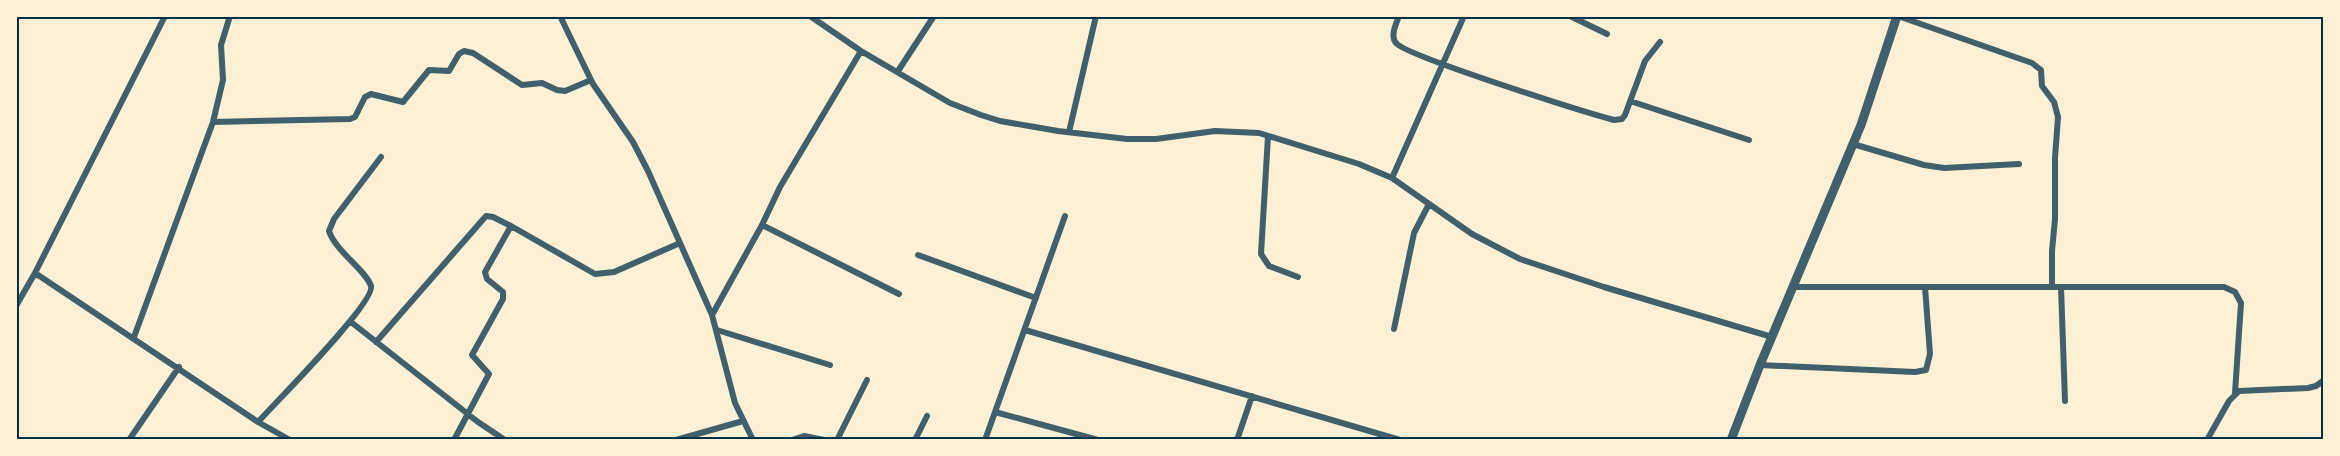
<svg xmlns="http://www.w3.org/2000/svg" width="2340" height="456" viewBox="0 0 2340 456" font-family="'PT Sans',sans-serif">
	<rect width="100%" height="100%" fill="#fdf0d5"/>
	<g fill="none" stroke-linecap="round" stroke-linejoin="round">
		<!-- minor -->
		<path stroke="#3f606c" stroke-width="6" d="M560,16L593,84L633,142L648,171L712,315L735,403L753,440
			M810,16L861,51L950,103L981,115L1000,121L1058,131L1127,139H1156L1215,131L1259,133L1359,164L1392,178L1472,234L1520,259L1604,287L1772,337
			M1399,16C1396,24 1390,36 1396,43C1406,56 1587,113 1614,120L1622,119L1625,115L1645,61L1660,42
			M1570,16L1607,34
			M1898,16L2032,63L2041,70L2042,86L2054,102L2058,117L2055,158V219L2052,251V287
			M898,71L934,16
			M1630,101L1749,140
			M213,122L350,119L355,117L365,97L371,94L403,102L429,70L449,71L459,54L464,51L473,53L522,85L542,83L557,90L565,91L591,80
			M1069,132L1096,16
			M1268,136L1261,254L1269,266L1298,277
			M1853,144L1924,165L1944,168L2019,164
			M1392,178L1464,16
			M762,225L899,294
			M918,255L1036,298
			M35,273L258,422L290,440
			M1793,287H2224L2235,292L2241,303L2235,393
			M2061,287L2065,401
			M16,306L35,273L165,16
			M712,315L762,225L780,187L861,51
			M351,322L478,422L505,440
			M1394,329L1414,233L1429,204
			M717,330L830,365
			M1025,330L1400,440
			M134,337L213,122L223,80L221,45L230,16
			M376,342L486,216L493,217L511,226L595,274L614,272L680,243
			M1760,365L1915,372L1926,370L1930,354L1925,287
			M995,412L1098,440
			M258,422C274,404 376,302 371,286C365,269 336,252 329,231L334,219L381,157
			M129,440L179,367
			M454,440L489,374L472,355L503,299V292L487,279L485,272L511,226
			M676,440L743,421
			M792,440L804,436L824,440
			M837,440L867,380
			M915,440L927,416
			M985,440L1065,216
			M1237,440L1252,396
			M2207,440L2229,401L2239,391L2308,388L2316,386L2324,380"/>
		<!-- tertiary -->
		<path stroke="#3f606c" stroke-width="9" d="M1731,440L1760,365L1861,125L1897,16"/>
	</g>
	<!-- border -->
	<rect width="2340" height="456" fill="none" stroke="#fdf0d5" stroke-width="36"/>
	<rect x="18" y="18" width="2304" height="420" fill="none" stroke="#003049" stroke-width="2"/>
</svg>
